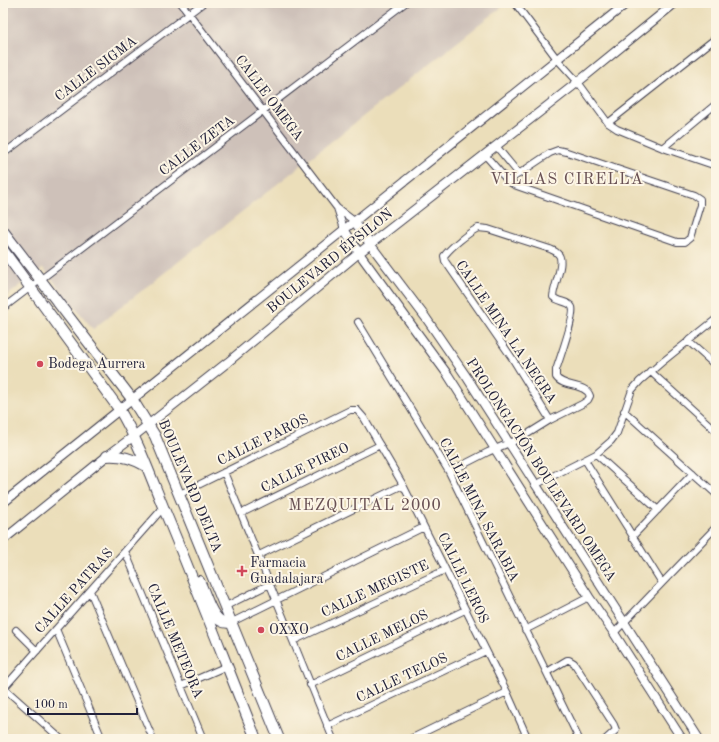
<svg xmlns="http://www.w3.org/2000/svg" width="719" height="742" viewBox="0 0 719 742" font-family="'Old Standard TT',serif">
	<rect width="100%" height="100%" fill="#fcf5e5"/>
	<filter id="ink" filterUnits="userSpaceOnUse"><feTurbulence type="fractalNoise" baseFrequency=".025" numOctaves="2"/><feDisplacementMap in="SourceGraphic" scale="8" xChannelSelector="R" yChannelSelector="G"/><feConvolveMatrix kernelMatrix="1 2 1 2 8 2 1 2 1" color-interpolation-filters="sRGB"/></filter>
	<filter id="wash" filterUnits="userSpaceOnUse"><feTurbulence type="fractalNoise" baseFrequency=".012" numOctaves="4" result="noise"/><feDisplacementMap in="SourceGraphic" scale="16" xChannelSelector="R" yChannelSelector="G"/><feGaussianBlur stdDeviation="0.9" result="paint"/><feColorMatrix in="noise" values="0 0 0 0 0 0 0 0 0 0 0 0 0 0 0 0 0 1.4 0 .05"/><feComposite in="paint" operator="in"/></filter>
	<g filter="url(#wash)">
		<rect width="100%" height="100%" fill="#ebdeba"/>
		<!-- industrial -->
		<path fill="#cec1b9" d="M3,3H507L93,329L43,268L3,299Z"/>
	</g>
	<g filter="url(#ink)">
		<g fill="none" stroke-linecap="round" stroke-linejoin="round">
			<defs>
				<path id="minor" d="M181,3L337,208L354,221
					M515,3L557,59L578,82L608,123L617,129L663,148L716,166
					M608,123L716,38
					M496,146L519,174
					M663,148L716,104
					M3,154L203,3
					M485,155L508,181L514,185L677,242H685L690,238L700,205V199L694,195L567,152L558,150L550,153L508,181
					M337,208L344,229
					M3,308L405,3
					M358,322L449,472L579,739
					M688,341L716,366
					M650,371L716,431
					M624,411L716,494
					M596,454L658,510
					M585,460L662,583
					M224,472L333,739
					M449,472L488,452L521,438L550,420L582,404L588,400L590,396C586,383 563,388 556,377V370C559,361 576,313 572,307C569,301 558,302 553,297C553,287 566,261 558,254C556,251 552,250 550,249L488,229L478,228C468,233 451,247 444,256L445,261L512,358L550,420
					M535,485L596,454L611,441L617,433L632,390L640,381L661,363L716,319
					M180,494L350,410H357L364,418L403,485L507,692L528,739
					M242,513L380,445
					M632,537L693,473
					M125,551L203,739
					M259,555L403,485
					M90,591L153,739
					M226,606L270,584
					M232,622L424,527
					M56,629L102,739
					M16,630L37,651
					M525,630L589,597
					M614,633L716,527
					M293,641L445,570
					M547,672L567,660H569L574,663L614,725L616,730L606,739
					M310,685L465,610
					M181,686L227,666
					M4,688L61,739
					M3,689L163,508
					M327,726L486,651
					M410,739L507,692
					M517,739L526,734
					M715,739H716"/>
				<path id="tertiary" d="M354,221L370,244L426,318L468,379L699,739
					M344,229L359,253L448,375L589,597L614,633L682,739
					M3,503L627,3
					M3,540L107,456L134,436L228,362L359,253L578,82L675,3"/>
				<path id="primary" d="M3,231L132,399L155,436L279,739
					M3,250L119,409C139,442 151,478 166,514C197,588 226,664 256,739
					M107,456C122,455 134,459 146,466
					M199,581C207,595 212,628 232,622"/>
			</defs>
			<!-- minor casing -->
			<use href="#minor" stroke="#403e4e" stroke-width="8"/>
			<!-- tertiary casing -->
			<use href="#tertiary" stroke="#403e4e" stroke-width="10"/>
			<!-- primary casing -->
			<use href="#primary" stroke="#403e4e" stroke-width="12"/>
			<!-- minor -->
			<use href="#minor" stroke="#fff" stroke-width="6"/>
			<!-- tertiary -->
			<use href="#tertiary" stroke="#fff" stroke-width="8"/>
			<!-- primary -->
			<use href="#primary" stroke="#fff" stroke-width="10"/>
		</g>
	</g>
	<!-- markers -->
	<g fill="#d1495b" stroke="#fcf5e5" stroke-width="1.5">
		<circle cx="40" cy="364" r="4"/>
		<path d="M240 565h4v4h4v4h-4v4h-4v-4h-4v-4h4z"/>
		<circle cx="261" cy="630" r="4"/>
	</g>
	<g text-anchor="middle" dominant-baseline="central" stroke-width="4" stroke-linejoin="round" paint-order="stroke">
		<!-- street labels -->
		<g font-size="14" fill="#22223b" stroke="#fcf5e5">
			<text transform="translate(96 69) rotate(-37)">CALLE SIGMA</text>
			<text transform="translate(269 98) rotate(53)">CALLE OMEGA</text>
			<text transform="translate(197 146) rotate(-37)">CALLE ZETA</text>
			<text transform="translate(330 261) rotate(-39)">BOULEVARD ÉPSILON</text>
			<text transform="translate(506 332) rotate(56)">CALLE MINA LA NEGRA</text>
			<text transform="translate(263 440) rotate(-26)">CALLE PAROS</text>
			<text transform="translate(305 468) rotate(-26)">CALLE PIREO</text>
			<text transform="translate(541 470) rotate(57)">PROLONGACIÓN BOULEVARD OMEGA</text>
			<text transform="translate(190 486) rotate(67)">BOULEVARD DELTA</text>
			<text transform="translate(479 510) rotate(63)">CALLE MINA SARABIA</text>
			<text transform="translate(463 578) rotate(64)">CALLE LEROS</text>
			<text transform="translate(375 589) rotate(-25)">CALLE MEGISTE</text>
			<text transform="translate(74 591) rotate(-48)">CALLE PATRAS</text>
			<text transform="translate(382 636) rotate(-26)">CALLE MELOS</text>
			<text transform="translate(175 641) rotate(67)">CALLE METEORA</text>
			<text transform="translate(402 678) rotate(-25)">CALLE TELOS</text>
		</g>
		<!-- poi labels -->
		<g font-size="14" fill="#22223b" stroke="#fcf5e5" text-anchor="start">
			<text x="48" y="364">Bodega Aurrera</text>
			<text x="250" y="563">Farmacia<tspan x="250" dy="16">Guadalajara</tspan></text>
			<text x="269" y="630">OXXO</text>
		</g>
		<!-- quarter labels -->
		<g font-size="16" letter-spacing="1" fill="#695154" stroke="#fcf5e5">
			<text x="567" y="180">VILLAS CIRELLA</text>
			<text x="365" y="506">MEZQUITAL 2000</text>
		</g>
	</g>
	<!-- margin -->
	<rect width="719" height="742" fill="none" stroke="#fcf5e5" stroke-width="16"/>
	<!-- scale -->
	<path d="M28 708v6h109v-6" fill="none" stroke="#22223b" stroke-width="2"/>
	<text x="34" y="708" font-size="12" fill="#22223b" stroke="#fcf5e5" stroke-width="3" paint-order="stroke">100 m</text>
</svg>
